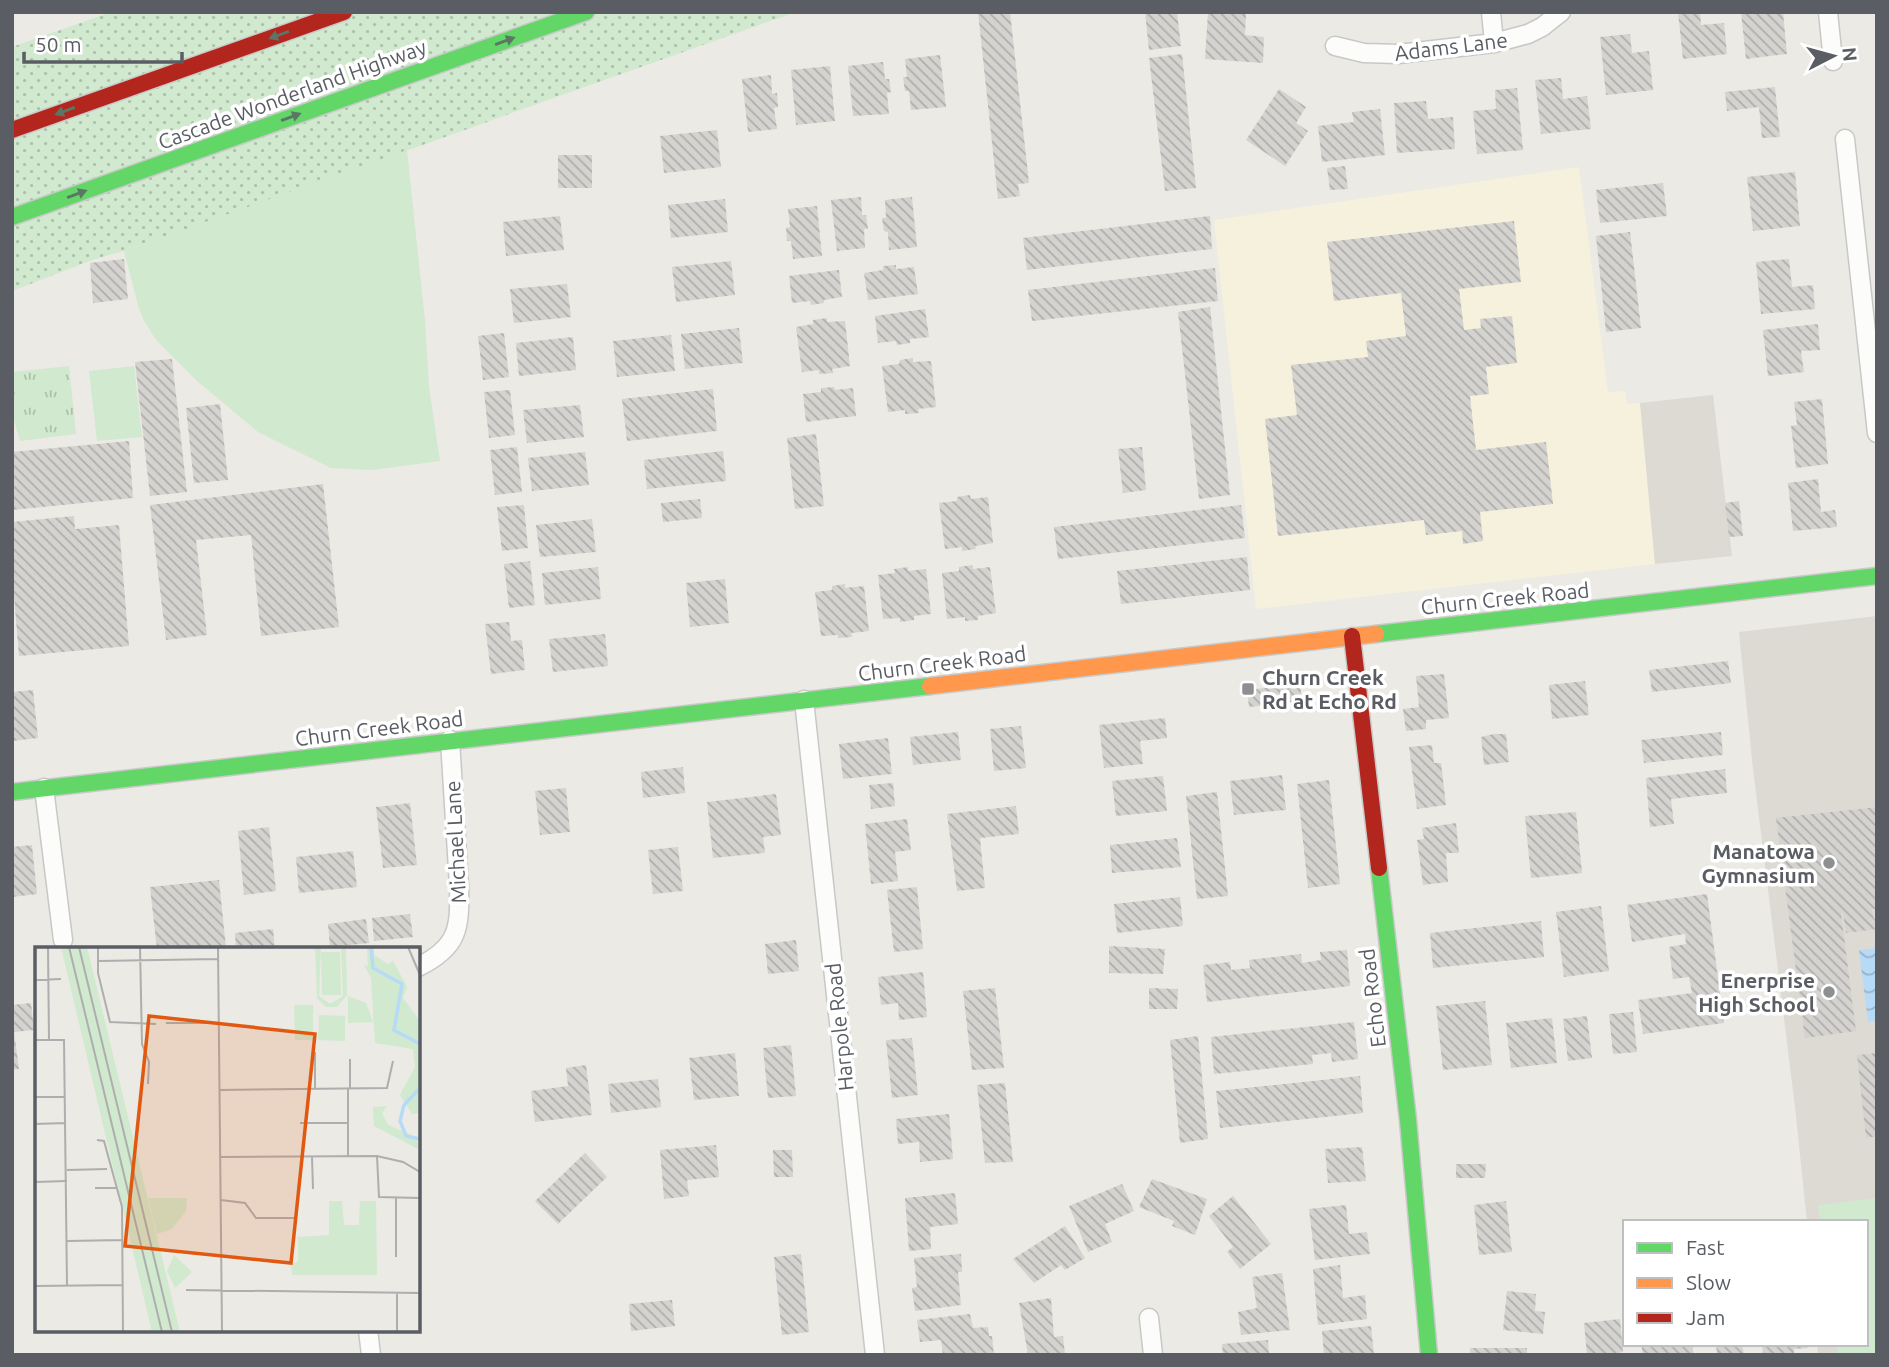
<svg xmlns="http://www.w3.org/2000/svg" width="1889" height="1367" viewBox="0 0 1889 1367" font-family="Ubuntu,sans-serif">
	<defs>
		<pattern id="grass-dots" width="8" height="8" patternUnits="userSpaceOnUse" patternTransform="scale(1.75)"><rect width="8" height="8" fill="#d1e9ce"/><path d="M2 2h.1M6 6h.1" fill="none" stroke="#adc0ab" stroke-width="1.8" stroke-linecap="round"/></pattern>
		<pattern id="park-tufts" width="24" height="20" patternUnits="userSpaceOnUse" patternTransform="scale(1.75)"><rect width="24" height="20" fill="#d1e9ce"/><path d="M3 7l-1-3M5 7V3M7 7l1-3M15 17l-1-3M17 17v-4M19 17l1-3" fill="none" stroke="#adc0ab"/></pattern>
		<pattern id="water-waves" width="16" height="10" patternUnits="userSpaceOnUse" patternTransform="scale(1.75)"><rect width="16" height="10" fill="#b7dbf7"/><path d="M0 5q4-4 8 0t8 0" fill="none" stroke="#98b5cc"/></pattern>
		<pattern id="building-back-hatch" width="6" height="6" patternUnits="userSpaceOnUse" patternTransform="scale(1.75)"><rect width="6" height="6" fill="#d4d3cf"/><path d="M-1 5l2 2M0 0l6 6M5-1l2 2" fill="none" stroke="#afaeac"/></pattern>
	</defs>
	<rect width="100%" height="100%" fill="#ebeae4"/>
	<!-- commercial -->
	<path fill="#f6f1dc" d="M1579,167L1608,392L1625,391L1627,404L1640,403L1655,564L1256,609L1214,220Z"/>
	<!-- education -->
	<path fill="#dcdad2" d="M1713,395L1732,556L1655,564L1640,403Z
		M1877,616V1355H1818L1817,1344H1866V1222H1807L1795,1107L1753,769L1739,632Z"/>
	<!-- grass -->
	<path fill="url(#grass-dots)" d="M111,12H796C572,91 348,172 124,251L95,259L12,291V47Z"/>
	<!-- park -->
	<path fill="url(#park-tufts)" d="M69,366L76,434L20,441L12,413V372Z"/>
	<!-- pitch -->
	<path fill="#d1e9ce" d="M407,150L425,321L429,387L440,461L372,470L331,468L258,432L196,380L157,341L144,321L139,309L124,251Z
		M134,366L142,437L97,441L89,371Z
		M1877,1198V1353L1838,1355L1836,1344H1866V1222H1820L1818,1205Z"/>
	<!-- water -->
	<path fill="url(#water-waves)" d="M1877,948V1021L1868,1022L1859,950Z"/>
	<!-- building -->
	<path fill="url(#building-back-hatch)" d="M978,12H1010L1029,183L1018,184L1020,196L998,199Z
		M1145,12H1177L1181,46L1149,50Z
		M1208,12L1246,14L1245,35L1264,37L1263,63L1205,59Z
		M1678,12H1700L1701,25L1724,23L1727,54L1683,59Z
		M1741,12H1783L1787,54L1746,59Z
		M1630,34L1632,53L1649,51L1653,90L1606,95L1600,37Z
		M1182,54L1196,188L1165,191L1149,58Z
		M940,55L946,107L911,110L909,91H905L903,77H907L905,59Z
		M883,62L885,79H889L891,92L887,93L889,114L853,116L848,66Z
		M830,66L835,121L796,125L791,70Z
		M771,75L772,94L777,93L778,107L774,108L777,129L748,132L742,79Z
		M1561,78L1563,99L1587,96L1591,129L1541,134L1535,80Z
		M1775,87L1780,137L1762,138L1759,107L1727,111L1725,92Z
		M1517,88L1523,150L1477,154L1473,111L1496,109L1495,90Z
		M1279,89L1306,107L1296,123L1308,131L1285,166L1246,140Z
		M1426,101L1428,119L1453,117L1455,149L1397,153L1394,103Z
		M1380,109L1385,155L1322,162L1318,126L1354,122L1352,112Z
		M717,130L721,167L664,173L660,136Z
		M558,155H592V188H558Z
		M1345,166L1348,189L1330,190L1327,168Z
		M1795,172L1800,226L1753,231L1747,177Z
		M1663,183L1667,216L1600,223L1596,190Z
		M861,197L862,215H866L868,229H864L865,248L837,251L831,200Z
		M912,197L917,247L889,250L888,232L884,231L882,218H886L885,200Z
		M725,199L728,232L671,238L668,205Z
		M817,206L822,256L793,259L791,241H787L786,228L790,227L788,209Z
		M560,216L564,250L506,256L503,222Z
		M1210,216L1212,249L1027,270L1023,238Z
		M1514,221L1521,282L1459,289L1464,330L1481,328L1480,319L1512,316L1517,363L1486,367L1489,394L1470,396L1476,450L1546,442L1553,504L1480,512L1483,541L1463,544L1462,531L1426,535L1424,520L1278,536L1265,419L1297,415L1291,365L1368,357L1366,341L1406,336L1401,293L1334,301L1327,242Z
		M1630,232L1641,328L1606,332L1596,236Z
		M124,259L128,299L93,303L90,263Z
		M1789,259L1792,287L1813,285L1815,309L1761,314L1756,262Z
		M731,261L735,295L676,302L672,267Z
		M896,265V269L914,267L918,294L868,300L864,273L883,270V266Z
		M1215,268L1218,301L1032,321L1028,290Z
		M839,270L842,297L824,300V303L811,305L810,301L792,303L789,276Z
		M567,284L571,317L514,323L510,289Z
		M1210,307L1230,495L1199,499L1178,312Z
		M925,309L929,337L910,339V343L897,345L896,341L878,343L875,316Z
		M827,318V322L845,321L850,366L832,369L833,373L819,374V370L802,372L796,327L813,324V320Z
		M1818,324L1820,350L1801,351L1804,372L1768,376L1763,330Z
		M739,328L743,363L685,369L681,334Z
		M504,333L509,377L483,380L478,336Z
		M671,335L675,371L617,377L613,341Z
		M573,337L576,370L519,376L516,343Z
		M913,358V362L931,361L936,407L918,409L919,413L905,414V410L888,412L882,366L899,364L900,360Z
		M172,359L187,492L150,496L135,362Z
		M834,387L835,390L853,388L856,416L806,422L803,394L821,392V388Z
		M713,389L717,431L627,441L622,399Z
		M510,390L515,435L489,438L484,392Z
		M1822,399L1828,464L1796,468L1791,426L1797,425L1794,402Z
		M220,404L228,480L194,483L186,408Z
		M580,405L584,437L527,443L523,410Z
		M816,434L824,506L795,509L787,438Z
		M129,441L133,498L12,510V452Z
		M517,447L522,492L495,495L490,450Z
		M1142,447L1146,490L1123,493L1118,449Z
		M723,451L726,481L647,489L644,460Z
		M585,452L589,485L532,491L528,458Z
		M1818,479L1821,512L1835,510L1837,527L1793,531L1788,483Z
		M323,484L339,627L261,636L251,535L196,540L207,635L166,640L150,505Z
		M970,495L971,499L988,497L993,543L975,546L976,549L962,551V547L945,549L939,503L957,501V497Z
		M700,499L702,518L663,522L661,503Z
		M1739,501L1743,536L1729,537L1725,503Z
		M524,505L528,548L502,551L497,507Z
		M1241,505L1245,538L1058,559L1054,527Z
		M74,516L75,529L119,525L129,646L19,656L12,572V522Z
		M592,519L596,552L540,557L536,525Z
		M1247,557L1250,590L1121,604L1117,571Z
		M530,561L535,605L509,608L504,564Z
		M973,565V569L990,567L996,613L978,616V620L965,621V617L947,619L942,573L959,571V567Z
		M598,567L601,599L545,605L542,573Z
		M908,567V571L926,569L931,614L914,616V620L900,622V618L883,619L878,575L895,573L894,569Z
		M725,579L729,623L690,627L686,583Z
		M845,584V588L864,586L869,631L851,633L852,637L838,638V635L821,636L815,592L832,590V586Z
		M509,622L511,641L522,640L525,670L491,674L485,624Z
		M605,634L608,666L553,672L549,639Z
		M1728,661L1731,683L1652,692L1649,670Z
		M1444,674L1449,718L1426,720V729L1406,731L1403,709L1419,707L1416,676Z
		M1585,681L1589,715L1552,719L1549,685Z
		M1300,684L1302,701L1249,707L1247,690Z
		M33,690L38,738L12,741V692Z
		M1165,718L1167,738L1140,741L1143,764L1104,768L1099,725Z
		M1021,726L1026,768L994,771L990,729Z
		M958,732L961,760L913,765L910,737Z
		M1721,732L1723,755L1644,763L1641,740Z
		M1494,734H1506L1509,762L1484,765L1481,737Z
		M888,738L892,774L843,779L839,744Z
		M1432,745L1434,763H1441L1446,805L1417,809L1409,747Z
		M683,767L685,793L643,798L641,772Z
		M1725,769L1727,793L1671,799L1674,824L1650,827L1646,778Z
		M1282,775L1286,810L1234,815L1230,781Z
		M1163,776L1167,811L1116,816L1112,781Z
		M1329,780L1340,884L1308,888L1297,784Z
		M893,783L895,806L871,809L869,785Z
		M566,788L570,832L540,835L535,791Z
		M1217,792L1228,896L1197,899L1186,796Z
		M776,794L781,835L763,837L765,853L713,858L707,802Z
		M410,803L417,865L383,868L376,807Z
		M1016,806L1019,834L980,838L985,888L957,891L947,814Z
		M1877,807V909H1872L1874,919L1877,918V929L1846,933L1843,913H1841L1856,1031L1805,1038L1776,818Z
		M1576,812L1582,873L1531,878L1525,816Z
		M907,819L911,850L895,852L898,881L871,884L865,824Z
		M1456,823L1459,853H1446L1448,882L1423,885L1417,840L1424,839L1422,828Z
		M269,827L276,891L244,895L238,831Z
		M1177,838L1181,867L1112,873L1110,845Z
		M32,845L37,894L12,897V847Z
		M678,847L683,891L653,894L648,850Z
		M353,851L357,887L299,893L296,857Z
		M219,880L226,948L157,949L150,887Z
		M917,887L923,949L894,952L887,890Z
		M1707,894L1724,1023L1643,1034L1638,1000L1692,993L1689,977L1673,979L1669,947L1686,944L1685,934L1632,942L1627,905Z
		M1180,897L1183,926L1117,933L1114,904Z
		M1601,906L1609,971L1564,977L1556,912Z
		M410,914L413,937L374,941L372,918Z
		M366,919L369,943L330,947L328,924Z
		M1541,921L1544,957L1433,968L1430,933Z
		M273,929L275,949H236L235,933Z
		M796,940L799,971L768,974L765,944Z
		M1109,946L1165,949L1163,974L1109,973Z
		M1347,950L1350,986L1207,1002L1203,965L1230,962L1231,970L1250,968L1249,960L1301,954L1302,963L1321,960L1320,952Z
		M923,972L927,1017L899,1020L898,1003L881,1005L878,977Z
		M995,988L1004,1068L972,1070L963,991Z
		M1149,988L1178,989L1177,1009H1149Z
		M1485,1001L1492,1065L1443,1070L1436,1006Z
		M31,1003L34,1030L14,1032L19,1069L12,1070V1005Z
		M1633,1012L1637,1052L1613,1054L1609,1014Z
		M1587,1016L1592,1058L1568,1061L1563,1019Z
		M1552,1018L1557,1063L1511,1068L1506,1023Z
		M1354,1022L1358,1059L1332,1062L1331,1053L1312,1055L1313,1064L1214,1074L1211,1037Z
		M1198,1036L1208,1139L1180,1143L1170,1040Z
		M912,1038L918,1095L892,1098L886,1040Z
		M791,1045L796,1096L768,1098L763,1048Z
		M735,1053L739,1096L694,1100L689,1058Z
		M1877,1053V1136L1866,1138L1857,1055Z
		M586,1065L592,1115L535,1122L531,1091L568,1086L566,1068Z
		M1360,1076L1363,1113L1220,1128L1216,1091Z
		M658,1079L661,1107L611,1113L608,1084Z
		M1005,1083L1013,1162L985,1163L977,1085Z
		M949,1114L953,1159L920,1162L919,1142L898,1144L896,1119Z
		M716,1145L719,1177L687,1180L689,1196L664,1199L660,1150Z
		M1362,1147L1366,1181L1328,1183L1325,1149Z
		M773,1150H792L793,1177H774Z
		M585,1153L607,1177L558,1224L535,1201Z
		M1456,1164H1486L1485,1178H1456Z
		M1152,1179L1207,1199L1195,1235L1172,1226L1174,1221L1139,1207Z
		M1122,1184L1134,1211L1105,1224L1112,1242L1088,1252L1069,1206Z
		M955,1193L958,1224L930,1227L931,1249L909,1251L905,1198Z
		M1233,1196L1271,1244L1240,1269L1227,1252L1233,1247L1209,1216Z
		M1506,1201L1512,1252L1479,1255L1474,1205Z
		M1346,1205L1349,1234L1367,1232L1370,1254L1315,1260L1309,1209Z
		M1065,1226L1085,1258L1065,1270L1061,1265L1034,1283L1013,1259Z
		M801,1254L809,1332L782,1335L774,1257Z
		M961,1254L962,1272H958L961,1305L915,1311L912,1288L917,1287L914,1258Z
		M1340,1265L1343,1298L1365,1295L1367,1319L1318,1325L1313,1269Z
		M1282,1273L1290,1330L1241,1335L1238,1312L1257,1308L1252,1277Z
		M1507,1291L1536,1294L1535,1311L1545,1312L1543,1334L1503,1330Z
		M1051,1298L1054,1337L1063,1336L1065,1355H1028L1019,1303Z
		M672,1300L675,1326L631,1331L629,1304Z
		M970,1314L973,1328L988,1327L989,1336H992L994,1355H943L941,1340L920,1342L917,1320Z
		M1620,1319L1623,1352L1608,1355H1587L1584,1323Z
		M1371,1326L1374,1355H1324L1322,1331Z
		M1268,1340L1269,1355H1223L1222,1344Z
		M1641,1344H1692L1694,1355H1643Z
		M1716,1344H1742L1744,1355H1717Z
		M1762,1344H1807L1808,1348L1794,1349V1353L1763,1355Z
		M1470,1348H1527V1355H1470Z"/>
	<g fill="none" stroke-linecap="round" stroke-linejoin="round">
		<defs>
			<path id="street" d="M1491,12L1494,43
				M1828,12L1833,61
				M1335,46L1364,53L1398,54L1494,43L1528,34L1542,27L1561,12
				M1845,139L1877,433
				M804,700L875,1355
				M44,788L63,940
				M418,967C459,947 460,928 459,886L450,740
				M1149,1318L1153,1355
				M368,1330L371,1355"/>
			<path id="fast" d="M12,217L586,12
				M1376,634L1877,576
				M12,792L930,686
				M1379,868L1408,1120L1429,1355"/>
			<path id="slow" d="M930,686L1376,634"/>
			<path id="jam" d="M12,130L344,12
				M1352,636L1379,868"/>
		</defs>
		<!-- street casing -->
		<use href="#street" stroke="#c8c8c7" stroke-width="21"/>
		<!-- fast casing -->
		<use href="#fast" stroke="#c8c9c8" stroke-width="19"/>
		<!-- slow casing -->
		<use href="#slow" stroke="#c8c9c8" stroke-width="19"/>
		<!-- jam casing -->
		<use href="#jam" stroke="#c8c9c8" stroke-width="19"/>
		<!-- street -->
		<use href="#street" stroke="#fcfcfb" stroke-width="18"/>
		<!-- fast -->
		<use href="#fast" stroke="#63d668" stroke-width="16"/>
		<!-- slow -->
		<use href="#slow" stroke="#ff974d" stroke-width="16"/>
		<!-- jam -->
		<use href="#jam" stroke="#b3261e" stroke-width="16"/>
	</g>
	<!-- one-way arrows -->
	<defs><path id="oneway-solid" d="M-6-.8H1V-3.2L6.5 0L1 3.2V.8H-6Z" transform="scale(1.75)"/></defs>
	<g fill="#5c7665">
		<use href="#oneway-solid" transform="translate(279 35) rotate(160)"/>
		<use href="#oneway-solid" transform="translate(505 41) rotate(-20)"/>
		<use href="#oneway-solid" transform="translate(65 111) rotate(160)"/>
		<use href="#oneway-solid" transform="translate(291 117) rotate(-20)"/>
		<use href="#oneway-solid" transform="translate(77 194) rotate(-20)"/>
	</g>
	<!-- markers -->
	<g fill="#8d8f91" stroke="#fff" stroke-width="2.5">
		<rect x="1241" y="682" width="14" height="14" rx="3.5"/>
		<circle cx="1829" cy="863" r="7"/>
		<circle cx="1829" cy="992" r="7"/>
	</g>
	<g text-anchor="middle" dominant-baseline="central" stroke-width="7" stroke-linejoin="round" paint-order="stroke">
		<!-- street labels -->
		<g font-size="21" fill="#5a5e64" stroke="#fff">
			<text transform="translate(1451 46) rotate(-7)">Adams Lane</text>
			<text transform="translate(292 94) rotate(-20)">Cascade Wonderland Highway</text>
			<text transform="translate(1505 598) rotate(-6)">Churn Creek Road</text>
			<text transform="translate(942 663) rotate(-7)">Churn Creek Road</text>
			<text transform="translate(379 728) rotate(-7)">Churn Creek Road</text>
			<text transform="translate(455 842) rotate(-93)">Michael Lane</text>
			<text transform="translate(1372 998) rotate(-97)">Echo Road</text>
			<text transform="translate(839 1027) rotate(-96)">Harpole Road</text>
		</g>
		<!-- poi labels -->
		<g font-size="21" font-weight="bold" fill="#5a5e64" stroke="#fff" text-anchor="end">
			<text x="1262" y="677" text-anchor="start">Churn Creek<tspan x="1262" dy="24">Rd at Echo Rd</tspan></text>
			<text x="1815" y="851">Manatowa<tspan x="1815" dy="24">Gymnasium</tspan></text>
			<text x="1815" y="980">Enerprise<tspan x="1815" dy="24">High School</tspan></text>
		</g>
	</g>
	<!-- overview -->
	<g transform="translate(35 947)">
		<rect width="385" height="385" fill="#ebeae4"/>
		<path d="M26,0H52L145,385H117Z" fill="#d1e9ce"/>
		<path d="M332,0H339V8L353,17L358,14L372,40L368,51L385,74V166L377,167L365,148L380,120L378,102L340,96L336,31L329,18L333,19ZM352,159L347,166L353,178L381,190L385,203L339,179L338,160ZM294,254H307L309,278H324L325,254H341L342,328H257L256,318L263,314V290L294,288Z" fill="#d1e9ce"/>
		<path d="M280,0H286L284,49L295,57L308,49L306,0L311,2L312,48L302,60H291L282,51ZM286,5H305L306,48H287ZM313,49L331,56L338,75L313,76ZM259,58H278V93H260ZM284,68L310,69V94L283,93ZM113,251H152L151,264L137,282L122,287ZM139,308L157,325L140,341L132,324Z" fill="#d1e9ce"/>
		<path fill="none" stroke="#b7dbf7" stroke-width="3.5" d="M336,0L338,21L367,37L359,83L385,97M385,141L369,158L365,174L371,189L385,192"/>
		<path fill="none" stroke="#adaead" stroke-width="2" d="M13,0L14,93M34,0L127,385M44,0L137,385M63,0V26L75,75L121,77M105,0L107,97L114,115L113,137M183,0L187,385M373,0L385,28M63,14L183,12M0,33L26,32M131,76H184M0,93H29L32,339M280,105V142M313,142V209M315,142V112M185,143L352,141L358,114M0,150H29M265,176H312M0,177L30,176M62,193L69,194L87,260L88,385M342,209L344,250L385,251M185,210L342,209L368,215L385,225M277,210L278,242M32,223L72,222M0,235L32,234M60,241H82M361,251V310M186,253L210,256L221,271H260M32,294L87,293M0,339L88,338M151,343L385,346M362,346V385M211,385H307"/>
		<path fill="#e15910" fill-opacity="0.15" stroke="#e15910" stroke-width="3.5" d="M114,69L280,87L256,316L90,299Z"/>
		<rect width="385" height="385" fill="none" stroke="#5a5e64" stroke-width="3.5"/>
	</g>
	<!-- border -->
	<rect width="1889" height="1367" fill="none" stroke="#5a5e64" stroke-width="28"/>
	<!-- legend -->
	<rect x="1623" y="1220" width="245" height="126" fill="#ffffff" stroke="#bdbfc1" stroke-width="2"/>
	<rect x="1637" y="1243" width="35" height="10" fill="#63d668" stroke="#bdbfc1" stroke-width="2"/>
	<text x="1686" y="1255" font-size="21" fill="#5a5e64">Fast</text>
	<rect x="1637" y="1278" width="35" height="10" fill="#ff974d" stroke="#bdbfc1" stroke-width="2"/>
	<text x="1686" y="1290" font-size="21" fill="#5a5e64">Slow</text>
	<rect x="1637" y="1313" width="35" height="10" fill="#b3261e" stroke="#bdbfc1" stroke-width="2"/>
	<text x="1686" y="1325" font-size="21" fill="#5a5e64">Jam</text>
	<!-- north arrow -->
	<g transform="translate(1833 56) rotate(84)" stroke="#ffffff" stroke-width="5" paint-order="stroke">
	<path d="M0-5L12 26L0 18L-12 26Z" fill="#5a5e64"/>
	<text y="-10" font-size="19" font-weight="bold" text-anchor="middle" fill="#5a5e64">N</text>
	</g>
	<!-- scale -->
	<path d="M24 52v10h158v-10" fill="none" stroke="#5a5e64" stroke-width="3.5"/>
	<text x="35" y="52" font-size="21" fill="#5a5e64" stroke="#ffffff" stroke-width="5" paint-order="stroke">50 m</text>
</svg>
